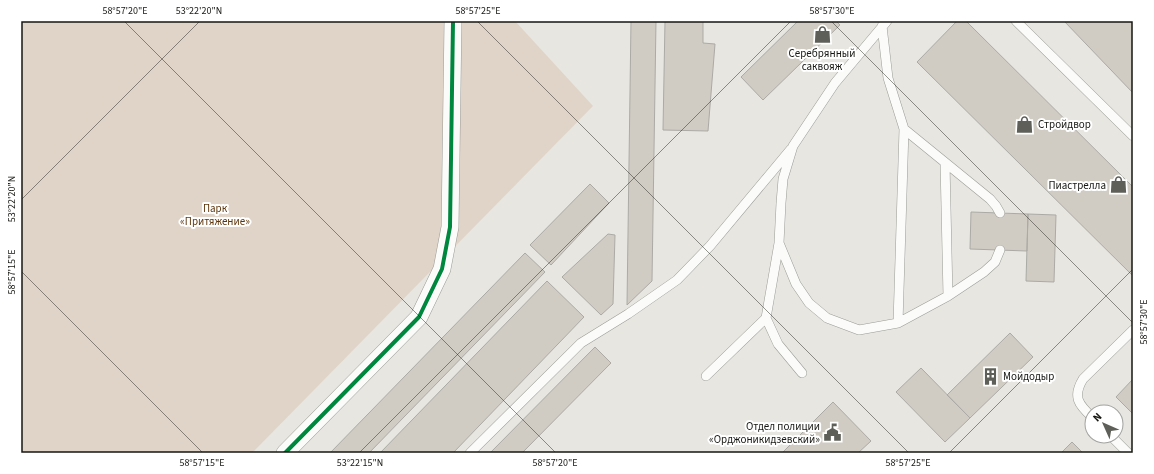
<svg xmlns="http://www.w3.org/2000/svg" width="1154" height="474" viewBox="0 0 1154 474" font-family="'Source Sans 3',sans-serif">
	<rect width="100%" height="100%" fill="#e7e6e0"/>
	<!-- green -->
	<path fill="#e0d4c9" d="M21,21H515L593,106L252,453H21Z"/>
	<!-- building -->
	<path fill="#d0ccc3" stroke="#abaaa5" d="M631,21H656L652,281L627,305Z
		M665,21H703V43L715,44L708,131L663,130Z
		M798,21H836L840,25L763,100L741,77Z
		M957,21H966L1133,187V276L917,62Z
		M1064,21H1133V93Z
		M590,184L609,203L551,265L530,245Z
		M971,212L1028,214L1027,251L970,249Z
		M1028,214L1056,215L1054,282L1026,281Z
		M608,234L615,235L613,304L601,315L562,277Z
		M525,253L545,272L369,453H330Z
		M547,281L584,317L453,453H380Z
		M1010,333L1033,357L970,418L947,395Z
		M595,347L611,363L522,453H490Z
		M921,368L970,418L945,442L896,392Z
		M1133,379V414L1116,397Z
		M833,402L871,441L858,453H782Z
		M1072,442L1083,453H1061Z"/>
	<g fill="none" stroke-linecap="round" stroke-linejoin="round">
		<defs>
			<path id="lane" d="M887,21L835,83L793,146L783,179L781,203L779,243L796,284L809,303L827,318L859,330L898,323L948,296L984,272L995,262L1000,250
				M1016,21L1133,136
				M882,26L888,78L904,129L990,199L996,206L1000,213
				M945,163L948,296
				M766,318L778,344L802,373
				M898,323L904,129
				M706,376L766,318L779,243
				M1092,417C1079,405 1072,397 1083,379L1133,330
				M1111,436L1128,453
				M470,453L581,343L628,314L677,280L710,246L791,149"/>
			<path id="street" d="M285,453L419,317L442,269L450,227L453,21"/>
		</defs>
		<!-- lane casing -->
		<use href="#lane" stroke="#9b9b96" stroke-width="10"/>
		<!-- street casing -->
		<use href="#street" stroke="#9b9b96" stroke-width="18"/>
		<!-- lane -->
		<use href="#lane" stroke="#fbfbfa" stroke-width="9"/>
		<!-- street -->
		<use href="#street" stroke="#fbfbfa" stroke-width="17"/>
		<defs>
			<path id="cycleway" d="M285,453L419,317L442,269L450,227L453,21"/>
		</defs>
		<!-- cycleway casing -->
		<use href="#cycleway" stroke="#fff" stroke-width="6"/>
		<!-- cycleway -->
		<use href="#cycleway" stroke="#00873e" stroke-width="4"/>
	</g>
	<!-- ticks -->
	<path fill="none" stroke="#161612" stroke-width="1" stroke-opacity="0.45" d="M124,21L556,453M477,21L909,453M831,21L1133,323M21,200L200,21M21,271L203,453M359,453L791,21M949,453L1133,269"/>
	<!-- icons -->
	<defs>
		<symbol id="shop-bare" viewBox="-9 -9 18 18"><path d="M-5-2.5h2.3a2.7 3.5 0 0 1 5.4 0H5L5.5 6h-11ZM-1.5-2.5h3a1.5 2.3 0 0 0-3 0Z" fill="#5f5f5a" stroke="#fff" stroke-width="2.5" paint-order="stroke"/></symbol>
		<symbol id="building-bare" viewBox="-9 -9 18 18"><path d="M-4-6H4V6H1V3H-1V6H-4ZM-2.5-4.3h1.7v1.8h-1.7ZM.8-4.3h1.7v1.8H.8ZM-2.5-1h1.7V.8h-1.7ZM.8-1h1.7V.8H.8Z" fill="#5f5f5a" stroke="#fff" stroke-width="2.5" paint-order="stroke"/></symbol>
		<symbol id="civic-bare" viewBox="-9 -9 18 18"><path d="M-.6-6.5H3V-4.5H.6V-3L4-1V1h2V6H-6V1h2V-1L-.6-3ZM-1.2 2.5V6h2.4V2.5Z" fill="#5f5f5a" stroke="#fff" stroke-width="2.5" paint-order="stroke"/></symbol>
	</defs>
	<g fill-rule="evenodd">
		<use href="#shop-bare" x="810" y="22" width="25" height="25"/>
		<use href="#shop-bare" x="1012" y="112" width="25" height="25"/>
		<use href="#shop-bare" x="1106" y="172" width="25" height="25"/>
		<use href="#building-bare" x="978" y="364" width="25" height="25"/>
		<use href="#civic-bare" x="820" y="420" width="25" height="25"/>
	</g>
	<g text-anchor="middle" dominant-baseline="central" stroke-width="4" stroke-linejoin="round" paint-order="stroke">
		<!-- poi labels -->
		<g font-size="11" fill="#161612" stroke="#fff" text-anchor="start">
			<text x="822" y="53" text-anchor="middle">Серебрянный<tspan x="822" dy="13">саквояж</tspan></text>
			<text x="1038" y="124">Стройдвор</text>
			<text x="1106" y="185" text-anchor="end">Пиастрелла</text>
			<text x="1003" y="376">Мойдодыр</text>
			<text x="820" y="426" text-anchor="end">Отдел полиции<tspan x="820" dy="13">«Орджоникидзевский»</tspan></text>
		</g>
		<!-- park labels -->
		<g font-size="11" fill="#5e350b" stroke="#fff">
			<text x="215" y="208">Парк<tspan x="215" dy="13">«Притяжение»</tspan></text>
		</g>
	</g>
	<!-- border -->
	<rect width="1154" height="474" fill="none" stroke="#ffffff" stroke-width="44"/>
	<!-- north arrow -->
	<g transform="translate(1104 424) rotate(315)"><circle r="19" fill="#ffffff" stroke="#a2a2a0"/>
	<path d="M0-3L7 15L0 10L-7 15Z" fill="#5f5f5a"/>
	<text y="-6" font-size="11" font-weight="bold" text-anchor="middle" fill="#161612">N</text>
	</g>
	<rect x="22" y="22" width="1110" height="430" fill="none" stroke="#161612" stroke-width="1.5"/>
	<g font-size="10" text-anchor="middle" fill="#161612">
		<text x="125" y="14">58°57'20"E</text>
		<text x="199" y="14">53°22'20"N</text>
		<text x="478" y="14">58°57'25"E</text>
		<text x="832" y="14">58°57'30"E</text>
		<text transform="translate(11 199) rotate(-90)" y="4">53°22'20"N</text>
		<text transform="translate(11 272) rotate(-90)" y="4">58°57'15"E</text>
		<text transform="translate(1143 322) rotate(-90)" y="4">58°57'30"E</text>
		<text x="202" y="466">58°57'15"E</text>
		<text x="360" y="466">53°22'15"N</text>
		<text x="555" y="466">58°57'20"E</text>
		<text x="908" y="466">58°57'25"E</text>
	</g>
</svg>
